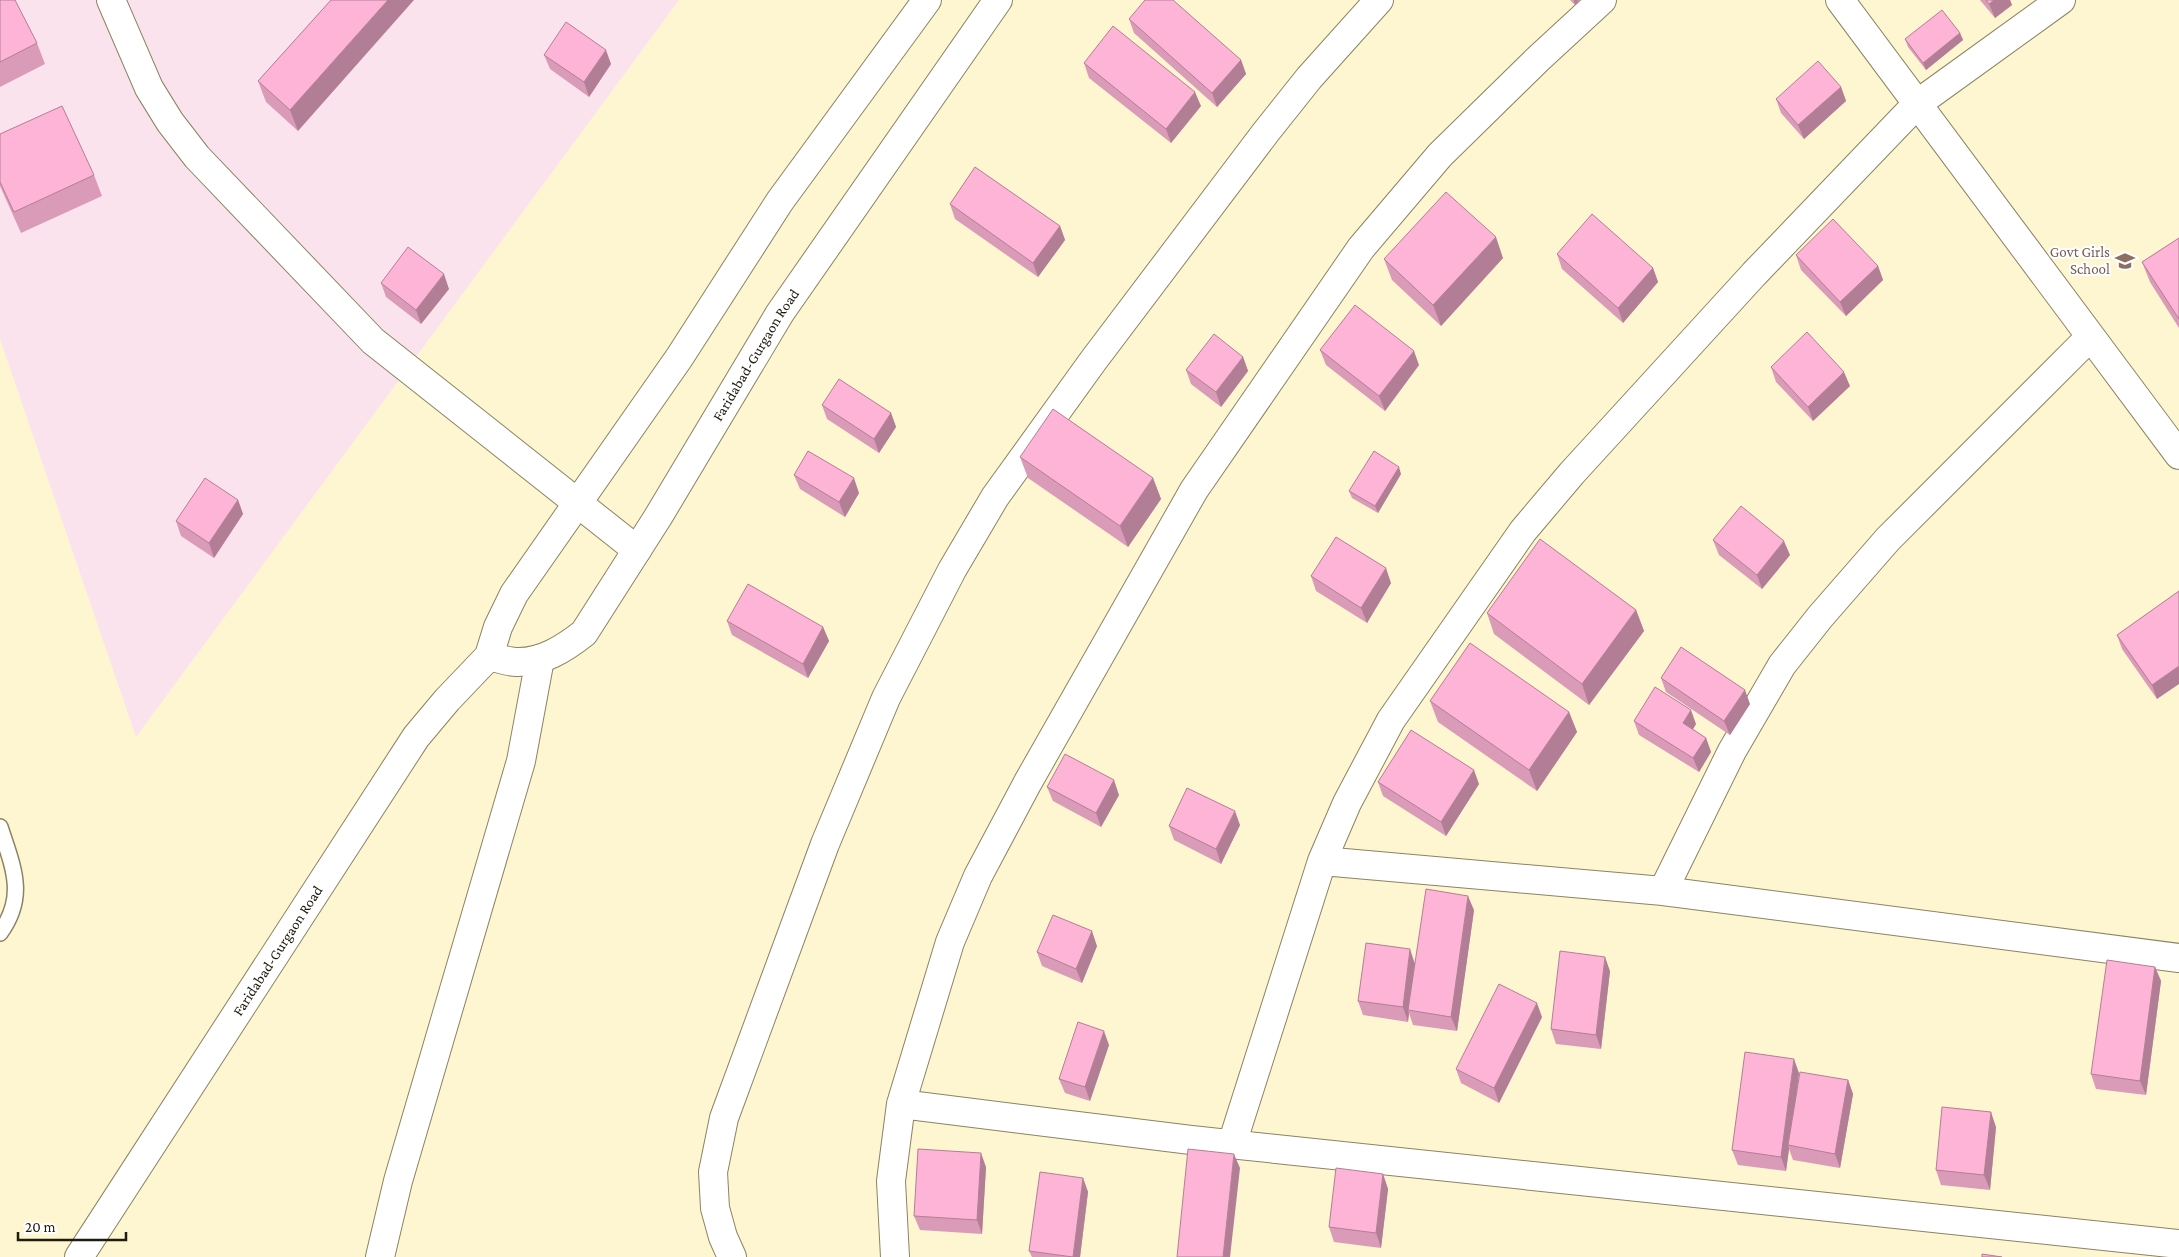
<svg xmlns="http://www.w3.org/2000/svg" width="2179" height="1257" viewBox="0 0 2179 1257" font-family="'Crimson Pro',serif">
	<rect width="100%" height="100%" fill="#fef5d1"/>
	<!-- commercial -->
	<path fill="#fbe3ee" d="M0,0H679L136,737L0,339Z"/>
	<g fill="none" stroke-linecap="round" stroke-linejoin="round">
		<defs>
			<path id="service" d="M0,827C13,867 27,896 0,933"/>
			<path id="minor" d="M111,0L149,88L170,122L197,157L373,341L637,550
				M1840,0L2179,455
				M1322,861L1663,891L2179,958
				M1663,891L1732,751L1782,665L1820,617L1888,539L2090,337
				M901,1104L1191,1140L2179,1244
				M1232,1144L1322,861L1347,803L1391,720L1523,531L1572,473L1754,274L1917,104L2061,0
				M732,1257L723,1237L715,1208L713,1172L724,1118L825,844L886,698L952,570L995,497L1093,361L1266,132L1309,78L1379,0
				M895,1257L891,1181L901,1104L950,942L978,876L1028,782L1194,490L1361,248L1440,155L1538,59L1602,0"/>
			<path id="tertiary" d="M380,1257L398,1181L521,761L540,659"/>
			<g id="secondary">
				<path id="s1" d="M489,656C498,658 508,662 516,662C542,663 565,648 584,633L658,517L780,313L998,0"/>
				<path id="s2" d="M79,1257L416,737L447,700L489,656L498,627L514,594L679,358L780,201L927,0"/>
			</g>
		</defs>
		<!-- service casing -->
		<use href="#service" stroke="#8b8362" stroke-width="18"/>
		<!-- minor casing -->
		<use href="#minor" stroke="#8b8362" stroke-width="30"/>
		<!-- tertiary casing -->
		<use href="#tertiary" stroke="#8b8362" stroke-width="30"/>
		<!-- secondary casing -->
		<use href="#secondary" stroke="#8b8362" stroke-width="30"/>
		<!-- service -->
		<use href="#service" stroke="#fff" stroke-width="15"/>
		<!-- minor -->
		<use href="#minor" stroke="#fff" stroke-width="28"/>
		<!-- tertiary -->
		<use href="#tertiary" stroke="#fff" stroke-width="28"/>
		<!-- secondary -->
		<use href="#secondary" stroke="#fff" stroke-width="28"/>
	</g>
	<!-- wall -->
	<path fill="#da9bb8" d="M0,0L37,43L45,64L0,87Z
		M331,0L298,131L266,102L258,81Z
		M1570,0H1579L1575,5Z
		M1980,0H2010L2012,5L1995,18Z
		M1129,19L1241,60L1246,74L1217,107L1134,33Z
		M1960,33L1963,40L1926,70L1908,47L1905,39Z
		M544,55L611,64L589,97L550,69Z
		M1084,63L1201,106L1171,143L1089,78Z
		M1841,87L1846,101L1804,139L1781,113L1776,99Z
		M0,134L94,175L102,196L21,233L0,186Z
		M950,204L1060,226L1065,240L1038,277L955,219Z
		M2179,238V328L2150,282L2142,262Z
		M1557,254L1653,268L1658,282L1623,323L1562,269Z
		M1796,255L1878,266L1883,280L1846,316L1801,270Z
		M1503,258L1441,326L1392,280L1384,259Z
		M381,283L449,289L421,324L386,297Z
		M1320,350L1419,365L1385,411L1326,365Z
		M1243,357L1248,371L1221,407L1191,384L1186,370Z
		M1771,367L1850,386L1813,421L1776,382Z
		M822,405L891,413L896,427L879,453L827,419Z
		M1020,457L1153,478L1161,499L1128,547L1028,478Z
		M1401,474L1378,513L1352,498L1349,491Z
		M794,475L859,493L845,517L800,489Z
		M238,500L243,514L214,558L181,536L176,521Z
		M1713,540L1790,555L1762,589L1719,555Z
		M1311,576L1391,583L1367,623L1316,591Z
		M2179,591L2157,699L2122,649L2117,635Z
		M1636,610L1644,631L1589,705L1494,634L1487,613Z
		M727,621L823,627L829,641L808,678L732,635Z
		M1661,678L1750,704L1730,735L1666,692Z
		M1430,701L1569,712L1577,732L1537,791L1438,722Z
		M1634,721L1696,724L1693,729L1706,738L1711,752L1699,772L1639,735Z
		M1378,782L1479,784L1446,836L1383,796Z
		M1047,787L1119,795L1101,827L1053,801Z
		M1240,825L1221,864L1174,840L1169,826Z
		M1474,910L1457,1031L1413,1025L1409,1013L1408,1022L1363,1015L1358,1001L1415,963Z
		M1097,946L1082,983L1042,966L1037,952Z
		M2155,967L2161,981L2146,1095L2096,1089L2091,1074Z
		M1610,971L1601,1049L1556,1044L1551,1029Z
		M1542,1017L1499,1103L1461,1083L1456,1069Z
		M1109,1045L1090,1101L1065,1093L1059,1079Z
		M1799,1073L1796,1095L1848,1080L1853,1094L1840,1168L1793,1160L1789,1149L1786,1171L1738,1165L1732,1150Z
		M1996,1127L1990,1190L1941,1185L1936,1170Z
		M986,1167L982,1234L920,1230L914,1216Z
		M1383,1174L1388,1189L1381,1248L1334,1242L1329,1227Z
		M1083,1178L1088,1192L1080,1257H1032L1029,1251Z"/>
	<!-- shaded-wall -->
	<path fill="#b27e96" d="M388,0H414L298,131L290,110Z
		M1574,0H1579L1575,5Z
		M1994,0H2010L2012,5L1995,18L1989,4Z
		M1960,33L1963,40L1926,70L1923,63Z
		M606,50L611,64L589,97L584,82Z
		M1241,60L1246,74L1217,107L1212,93Z
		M1841,87L1846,101L1804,139L1798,125Z
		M1195,92L1201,106L1171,143L1166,129Z
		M1060,226L1065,240L1038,277L1033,263Z
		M1496,237L1503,258L1441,326L1433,305Z
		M1878,266L1883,280L1846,316L1840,302Z
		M1653,268L1658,282L1623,323L1618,308Z
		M444,274L449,289L421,324L416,310Z
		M1414,351L1419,365L1385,411L1379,396Z
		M1243,357L1248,371L1221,407L1216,392Z
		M1844,372L1850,386L1813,421L1808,407Z
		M891,413L896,427L879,453L874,439Z
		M1399,467L1401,474L1378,513L1375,506Z
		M854,478L859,493L845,517L839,502Z
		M1153,478L1161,499L1128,547L1120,526Z
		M238,500L243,514L214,558L209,543Z
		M1784,541L1790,555L1762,589L1757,575Z
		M1386,568L1391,583L1367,623L1361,608Z
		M1636,610L1644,631L1589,705L1582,684Z
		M823,627L829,641L808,678L803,664Z
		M2179,666V684L2157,699L2152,685Z
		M1745,690L1750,704L1730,735L1724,721Z
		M1691,710L1696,724L1688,737L1683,723Z
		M1569,712L1577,732L1537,791L1529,770Z
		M1706,738L1711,752L1699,772L1693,758Z
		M1474,770L1479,784L1446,836L1441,822Z
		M1114,780L1119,795L1101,827L1096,813Z
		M1235,811L1240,825L1221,864L1216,849Z
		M1468,896L1474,910L1457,1031L1451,1017Z
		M1092,931L1097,946L1082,983L1076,969Z
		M1410,949L1415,964L1408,1010L1409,1013L1408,1022L1403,1007Z
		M1605,957L1610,971L1601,1049L1596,1035Z
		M2155,967L2161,981L2146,1095L2140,1081Z
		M1537,1003L1542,1017L1499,1103L1494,1088Z
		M1104,1031L1109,1045L1090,1101L1085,1087Z
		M1794,1059L1799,1073L1790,1146L1788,1145L1789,1149L1786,1171L1781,1157Z
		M1848,1080L1853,1094L1840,1168L1835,1154Z
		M1991,1112L1996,1127L1990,1190L1984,1175Z
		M981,1153L986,1167L982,1234L977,1220Z
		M1234,1154L1240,1168L1230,1257H1223Z
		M1383,1174L1388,1189L1381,1248L1376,1233Z
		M1083,1178L1088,1192L1080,1257H1073Z"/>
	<!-- building -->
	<path fill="#feb4d6" stroke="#b27e96" d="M0,0H15L37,43L0,62Z
		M331,0H388L290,110L258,81Z
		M1145,0H1173L1241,60L1212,93L1129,19Z
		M1986,0H1994L1989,4Z
		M1942,10L1960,33L1923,63L1905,39Z
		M566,22L606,50L584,82L544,55Z
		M1113,26L1195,92L1166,129L1084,63Z
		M1818,61L1841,87L1798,125L1776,99Z
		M62,106L94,175L14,212L0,182V134Z
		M975,167L1060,226L1033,263L950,204Z
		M1446,192L1496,237L1433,305L1384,259Z
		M1592,214L1653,268L1618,308L1557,254Z
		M1833,219L1878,266L1840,302L1796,255Z
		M2179,238V319L2142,262Z
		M408,247L444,274L416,310L381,283Z
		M1355,305L1414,351L1379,396L1320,350Z
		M1807,332L1844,372L1808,407L1771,367Z
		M1214,334L1243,357L1216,392L1186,370Z
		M839,379L891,413L874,439L822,405Z
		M1053,409L1153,478L1120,526L1020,457Z
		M808,451L854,478L839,502L794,475Z
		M1374,451L1399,467L1375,506L1349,491Z
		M205,478L238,500L209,543L176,521Z
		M1741,506L1784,541L1757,575L1713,540Z
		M1336,537L1386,568L1361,608L1311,576Z
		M1540,539L1636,610L1582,684L1487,613Z
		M748,584L823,627L803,664L727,621Z
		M2179,591V666L2152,685L2117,635Z
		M1470,643L1569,712L1529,770L1430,701Z
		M1681,647L1745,690L1724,721L1661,678Z
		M1655,687L1691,710L1683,723L1706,738L1693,758L1634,721Z
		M1411,730L1474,770L1441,822L1378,782Z
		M1065,754L1114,780L1096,813L1047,787Z
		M1187,788L1235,811L1216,849L1169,826Z
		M1426,889L1468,896L1451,1017L1408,1010Z
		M1053,915L1092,931L1076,969L1037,952Z
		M1366,943L1410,949L1403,1007L1358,1001Z
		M1560,951L1605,957L1596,1035L1551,1029Z
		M2107,960L2155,967L2140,1081L2091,1074Z
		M1499,984L1537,1003L1494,1088L1456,1069Z
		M1078,1022L1104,1031L1085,1087L1059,1079Z
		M1745,1052L1794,1059L1781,1157L1732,1150Z
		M1800,1072L1848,1080L1835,1154L1788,1145Z
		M1942,1107L1991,1112L1984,1175L1936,1170Z
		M918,1149L981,1153L977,1220L914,1216Z
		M1188,1149L1234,1154L1223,1257H1177Z
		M1336,1168L1383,1174L1376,1233L1329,1227Z
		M1040,1172L1083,1178L1073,1257L1029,1251Z
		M1982,1254L2002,1257H1982Z"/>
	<!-- icons -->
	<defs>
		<symbol id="school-bare" viewBox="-9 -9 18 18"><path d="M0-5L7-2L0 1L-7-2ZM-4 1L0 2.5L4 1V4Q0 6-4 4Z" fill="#8d6e63" stroke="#fff" stroke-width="2.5" paint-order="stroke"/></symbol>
	</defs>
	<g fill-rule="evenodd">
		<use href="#school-bare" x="2111" y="247" width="28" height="28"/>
	</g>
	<g text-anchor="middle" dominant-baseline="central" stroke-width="4" stroke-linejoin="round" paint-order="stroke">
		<!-- education labels -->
		<g font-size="15" fill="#785e54" stroke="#fff" text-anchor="end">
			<text x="2110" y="252">Govt Girls<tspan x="2110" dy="17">School</tspan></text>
		</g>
		<!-- street labels -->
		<g font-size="15" fill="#1f1c0f" stroke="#fff">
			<text stroke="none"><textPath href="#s1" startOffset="430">Faridabad-Gurgaon Road</textPath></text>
			<text stroke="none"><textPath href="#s2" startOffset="365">Faridabad-Gurgaon Road</textPath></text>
		</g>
	</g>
	<!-- scale -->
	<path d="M18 1232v8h108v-8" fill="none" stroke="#1f1c0f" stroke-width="2.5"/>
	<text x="25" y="1232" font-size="15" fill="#1f1c0f" stroke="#ffffff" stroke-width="4" paint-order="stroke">20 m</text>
</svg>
